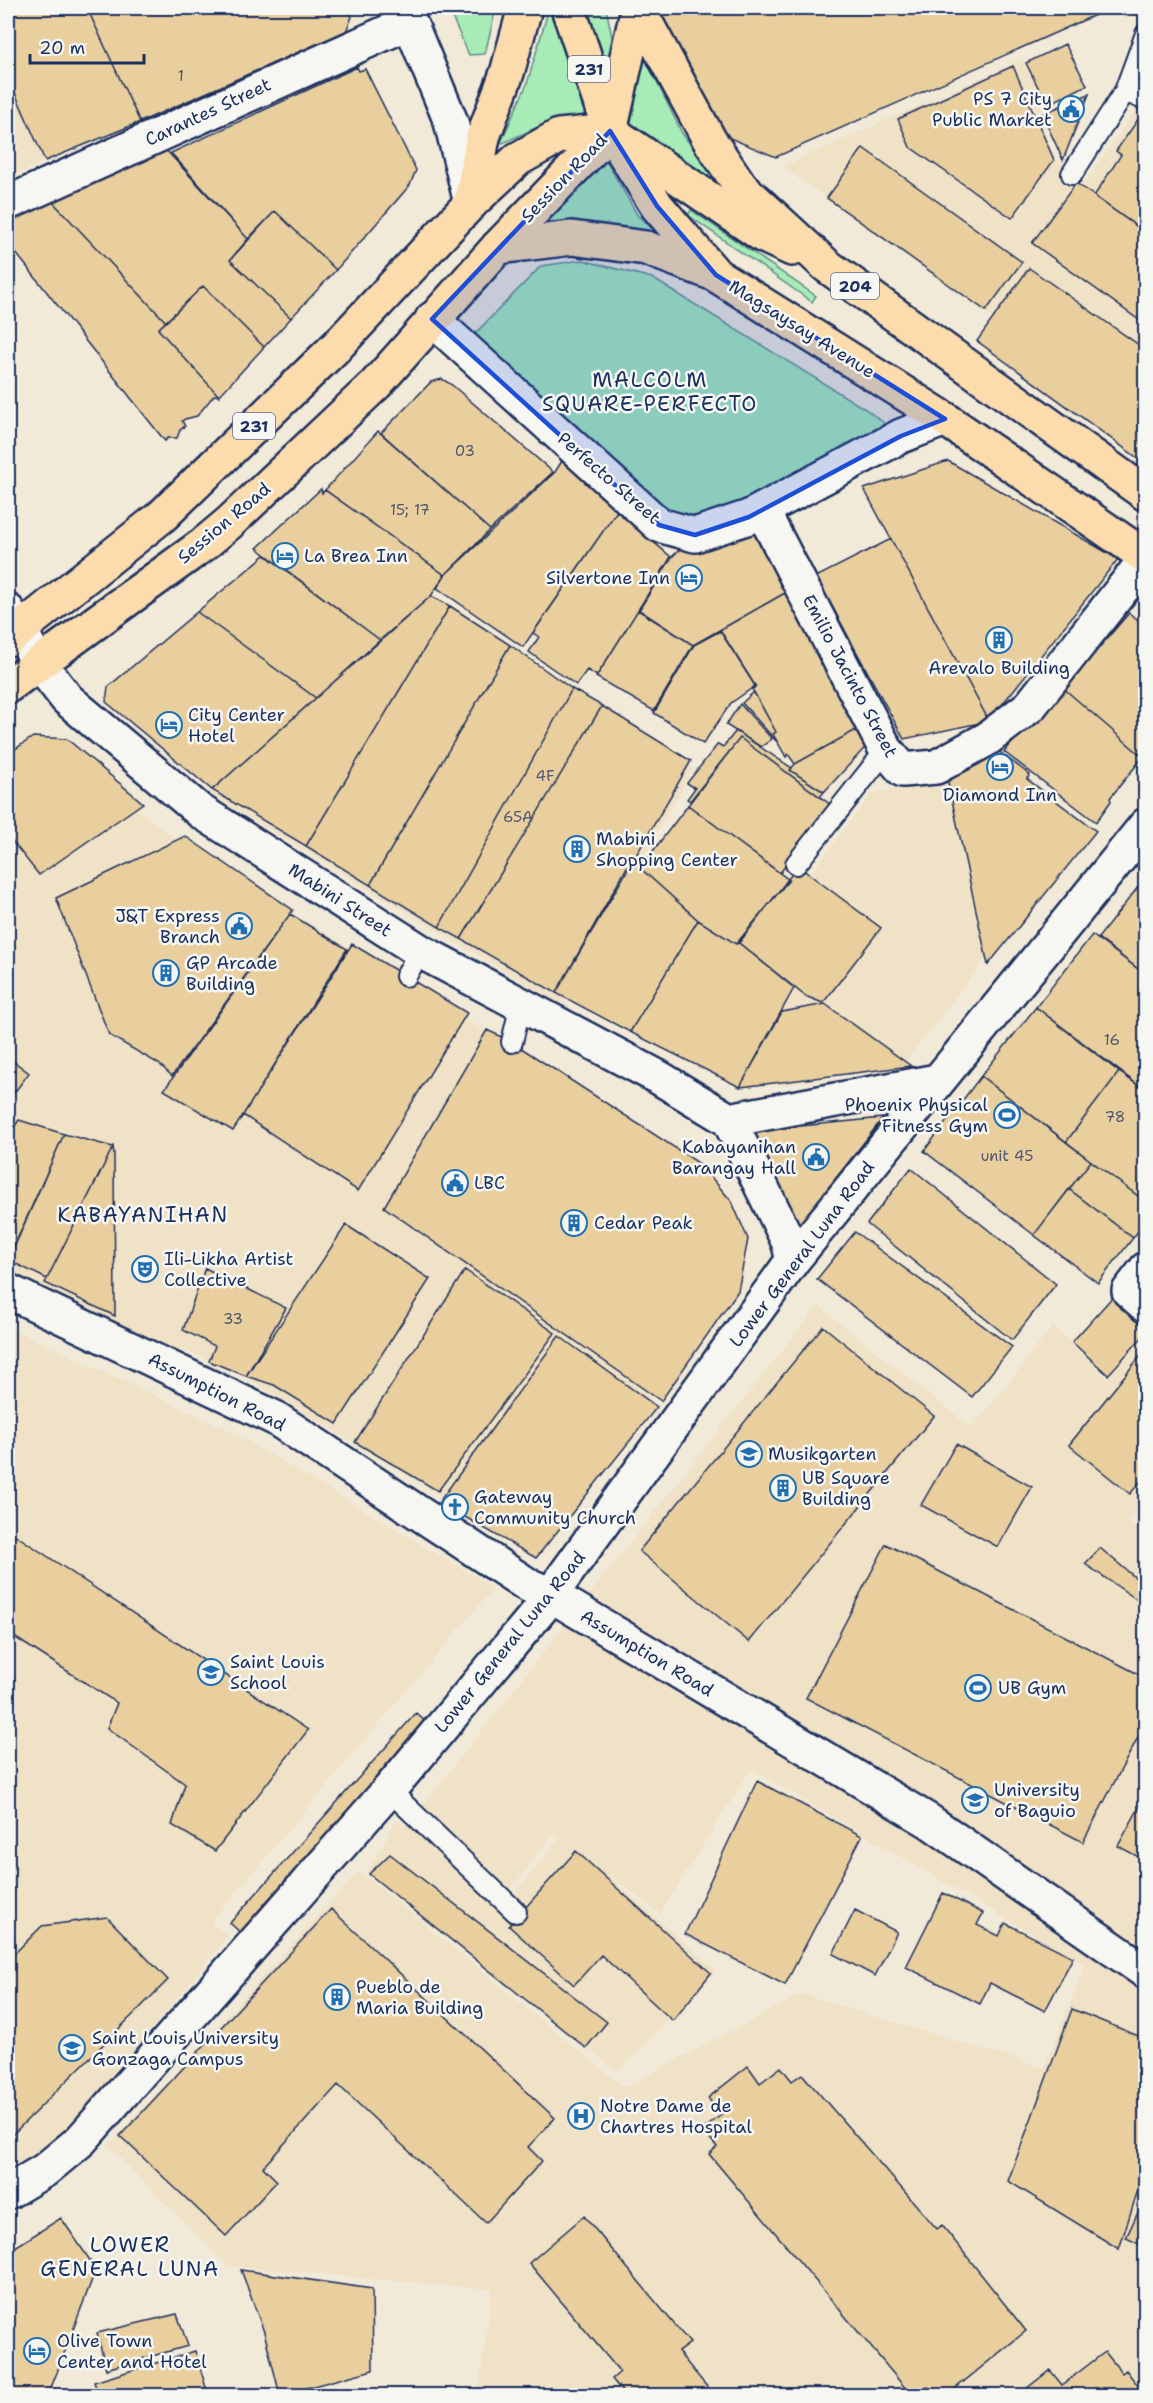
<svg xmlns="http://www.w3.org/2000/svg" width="1153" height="2403" viewBox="0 0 1153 2403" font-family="'Shantell Sans',sans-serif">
	<rect width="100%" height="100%" fill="#f2ead9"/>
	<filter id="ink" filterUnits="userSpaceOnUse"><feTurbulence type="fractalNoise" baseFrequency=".0167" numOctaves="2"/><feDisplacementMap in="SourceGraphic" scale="12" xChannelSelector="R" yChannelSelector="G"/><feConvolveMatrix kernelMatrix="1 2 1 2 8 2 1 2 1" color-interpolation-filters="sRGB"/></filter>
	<g filter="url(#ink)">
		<!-- built -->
		<path fill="#f0e2c7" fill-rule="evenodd" d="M1022,59L1048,108L1036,112L1056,159L1086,181L1145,96V448L994,319L782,167Z
			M8,77L45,161L8,178Z
			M264,571L375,645L429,594L693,769L628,885L744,960L872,793L946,779L986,959L904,1063L783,1085H741L706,1071L568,990L560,1005L213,796L133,674Z
			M48,737L190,851L620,1113L655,1393L527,1548L227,1366L120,1329L8,1278V766Z
			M818,1305L972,1428L1053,1326L1107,1378L1145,1336V1499L1128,1522L1146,1535L1145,2395H478L492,2290L227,2266L108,2146L359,1871L624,2087L802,1994L1044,2068L1085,1965L751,1769L660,1914L601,1869L716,1970L618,2072L366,1874L397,1819L406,1826ZM554,1832L560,1837L502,1908L454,1868L504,1899Z
			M8,1327L229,1430L491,1586L489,1589L492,1590L211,1922L228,1936L45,2159L8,2178Z"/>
		<!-- green -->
		<path fill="#a7ebb6" stroke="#618d8a" stroke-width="1.5" d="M448,8H496L485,54L469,55Z
			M549,8H553L585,112L583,116L542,125L503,143L501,142L527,84Z
			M583,8H606L613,42L607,65Z
			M644,56L682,133L723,191L635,133L627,113Z
			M604,157L638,216L666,241C622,228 587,219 541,222Z
			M691,210L816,296L812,302L688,215Z
			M582,260L652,278L867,410L901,436L695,535L462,347L541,266Z"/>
		<!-- building -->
		<path fill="#eacf9e" stroke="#1b2f5e" stroke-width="1.5" d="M8,8H87L140,122L45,161L8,77Z
			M87,8H348L352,17L346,31L140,122Z
			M647,8H1111L776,157L720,134L674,38L662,42Z
			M1065,44L1087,85L1047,105L1026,63Z
			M1013,66L1054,160L1012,218L910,147L898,119Z
			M357,67L359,71L365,69L416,170L410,185L336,270L275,211L248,239L171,153Z
			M1089,94L1063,160L1042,114Z
			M1145,115H1146V233L1094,196L1121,155L1116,151L1139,118Z
			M863,148L1022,262L986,311L827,198Z
			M166,150L248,239L230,260L291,318L264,347L203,286L166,322L51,200Z
			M1076,183L1146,233V325L1032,243Z
			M51,200L166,322L158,329L219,396L214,395L197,416L185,419L182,421L185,426L180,430L177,438H168L165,441L8,243V222Z
			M275,211L336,270L291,318L230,260Z
			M1029,268L1146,350V464L977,341Z
			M203,286L264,347L219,396L158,329Z
			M442,379L452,385L553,472L490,530L381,433L431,382Z
			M378,431L490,530L445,575L325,490Z
			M562,461L617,511L523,647L437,588L445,575L555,472Z
			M948,461L1118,559L989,721L864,489Z
			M321,489L322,493L325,490L445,575L431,596L380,640L257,548Z
			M617,511L671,557L597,676L587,670L576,685L529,652L539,637L533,633Z
			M760,529L797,586L693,645L639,610L672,557L681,548Z
			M891,539L989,721L904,739L816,577Z
			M265,555L380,640L316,698L197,612Z
			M792,589L865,725L795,764L788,754L786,757L773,734L776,732L752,689L756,687L720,630Z
			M431,596L450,606L306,846L212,790Z
			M450,606L510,645L370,885L306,846Z
			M638,610L693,645L654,711L596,677Z
			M197,612L316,698L212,790L106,702L108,687Z
			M1129,613L1146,626V754L1143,757L1062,687L1102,638L1105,641Z
			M720,631L755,686L731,703L703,744L654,713L694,645Z
			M510,645L572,689L439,927L370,885Z
			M1062,687L1143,757L1110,798L1111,801L1096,822L1004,752Z
			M572,689L602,706L461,939L439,927Z
			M754,692L776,732L773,734L778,743L742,703Z
			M740,704L772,739L761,747L726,725Z
			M602,706L691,761L556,993L461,939Z
			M865,725L873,739L824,792L790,770L795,764Z
			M736,731L792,768L790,770L824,792L820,797L740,738L690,801L687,799L695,788L687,783L718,744L723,747Z
			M33,737L67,739L143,803L39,875L8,836V754Z
			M740,738L831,805L780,873L688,805Z
			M989,744L1030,775L1027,779L1096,831L988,965L947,778Z
			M688,805L789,880L736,944L698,920L640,868Z
			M185,836L293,910L172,1076L159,1064L109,1035L56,898Z
			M631,860L698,920L630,1032L556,993Z
			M798,866L881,928L823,1003L805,996L739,943Z
			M1146,877V975L1098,938Z
			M290,914L347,949L233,1131L164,1090Z
			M698,920L736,944L739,943L794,988L740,1087L630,1032Z
			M1092,935L1146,975V1091L1036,1007Z
			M352,944L467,1013L358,1191L243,1115Z
			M825,1004L911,1066L740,1087L782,1012Z
			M1036,1007L1119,1072L1066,1142L981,1076Z
			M487,1030L512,1042L700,1164L732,1202L748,1239L738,1291L661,1401L384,1207Z
			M8,1057L29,1073L8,1101Z
			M1119,1072L1146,1091V1202L1066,1142Z
			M981,1076L1091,1161L1034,1235L924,1151Z
			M883,1118L797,1228L751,1131Z
			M19,1120L64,1134L10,1257L8,1256V1136Z
			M64,1134L113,1147L47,1279L8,1260Z
			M113,1147L114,1154L115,1316L45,1283Z
			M1091,1161L1146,1202V1220L1133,1238L1069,1189Z
			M911,1168L1056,1284L1012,1340L867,1224Z
			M1069,1189L1133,1238L1098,1283L1034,1235Z
			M346,1225L430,1279L337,1424L274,1385L246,1376Z
			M855,1232L1012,1347L972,1397L817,1279Z
			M205,1268L286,1308L246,1376L209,1361L215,1346L183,1330Z
			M465,1270L555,1333L438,1491L355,1442Z
			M1117,1292L1146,1318V1333L1108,1375L1072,1342Z
			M823,1326L934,1416L749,1642L639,1551Z
			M559,1336L657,1407L536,1558L439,1502Z
			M1146,1349V1475L1130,1494L1069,1445Z
			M956,1444L1032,1487L998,1547L921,1505Z
			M8,1530L308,1730L215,1851L172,1825L185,1784L107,1728L117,1703L8,1633Z
			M886,1544L1146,1678V1722L1083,1842L806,1698Z
			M1100,1548L1144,1585L1136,1599L1085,1564Z
			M416,1713L429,1725L243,1935L230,1923Z
			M757,1781L862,1836L785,1985L685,1934Z
			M1146,1795V1861L1118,1846Z
			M576,1851L711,1973L673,2021L601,1955L574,1985L509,1926Z
			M390,1854L607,2022L586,2048L369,1874Z
			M943,1893L983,1913L977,1925L999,1936L1005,1923L1073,1957L1045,2011L990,1983L980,2004L906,1967Z
			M331,1909L555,2118L528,2147L542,2161L486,2223L338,2085L263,2167L277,2181L226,2236L120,2136Z
			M855,1910L897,1932L875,1976L833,1954Z
			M107,1917L168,1980L8,2139V1960L42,1926Z
			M1072,2009L1146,2039V2165L1119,2249L1008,2181Z
			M748,2066L760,2083L781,2067L792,2081L802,2074L937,2229L942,2225L1026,2331L946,2396H935L928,2387L917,2396H912L709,2154L717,2147L703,2130L721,2115L708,2098Z
			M1146,2195V2247L1126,2238Z
			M584,2216L690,2343L678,2352L708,2388L699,2396H636L633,2391L626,2396L612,2379L620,2372L529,2263Z
			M61,2218L96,2269L48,2396H8V2264L12,2249Z
			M241,2270L372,2289L373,2370L280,2395L264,2332Z
			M177,2314L188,2346L106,2369L97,2333Z
			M195,2351L207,2391L193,2396H99L94,2382Z
			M1105,2352L1122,2373L1126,2370L1146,2396H1017L1050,2370L1062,2385Z"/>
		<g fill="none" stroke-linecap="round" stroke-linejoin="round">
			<defs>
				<path id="lane" d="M1146,34L1125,91L1146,100
					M1072,174L1125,91
					M796,864L886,750
					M406,976L420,951
					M512,1042L521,1004
					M389,1790L516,1912"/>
				<path id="street" d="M404,8L451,122L471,203
					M8,203L410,22
					M432,319L659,525L695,535L749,517L901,436L945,419
					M762,510L886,750L903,770L936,767L987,739L1030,706L1146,559
					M1146,1269L1129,1291L1146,1306
					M551,1595L929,1821L1146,1972"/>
				<path id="secondary" d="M8,611L39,663L67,699L200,811L420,951L658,1077L729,1120L788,1241L793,1260
					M729,1120L937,1081
					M8,1291L275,1418L528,1585L551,1595
					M8,2192L45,2170L81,2140L389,1790L539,1611L793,1260L1146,825"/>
				<path id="primary" d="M8,639L162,516L336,347L471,203L518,159L559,136L610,131
					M8,686L204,544L229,523L376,384L498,247L610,131"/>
				<path id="highway" d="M568,8L610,131L657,206L716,275L945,419L1146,557
					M638,8L710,141L741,187L827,266L1146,494
					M610,131L638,8
					M619,137L762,235L792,249
					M471,203L483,137L507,73L525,8
					M498,247L572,238L646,248L712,273"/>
			</defs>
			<!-- lane casing -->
			<use href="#lane" stroke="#1b2f5e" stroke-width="24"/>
			<!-- street casing -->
			<use href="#street" stroke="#1b2f5e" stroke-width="38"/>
			<!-- secondary casing -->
			<use href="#secondary" stroke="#1b2f5e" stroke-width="38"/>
			<!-- primary casing -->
			<use href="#primary" stroke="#1b2f5e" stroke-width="38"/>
			<!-- highway casing -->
			<use href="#highway" stroke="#1b2f5e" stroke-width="38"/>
			<!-- lane -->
			<use href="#lane" stroke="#f6f6f2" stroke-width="20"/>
			<!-- street -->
			<use href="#street" stroke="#f6f6f2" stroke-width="33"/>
			<!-- secondary -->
			<use href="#secondary" stroke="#f6f6f2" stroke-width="33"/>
			<!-- primary -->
			<use href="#primary" stroke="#fcdcac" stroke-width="33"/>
			<!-- highway -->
			<use href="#highway" stroke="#fcdcac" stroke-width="33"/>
		</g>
	</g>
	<!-- marked area -->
	<path fill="#1d4ed8" fill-opacity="0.2" stroke="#1d4ed8" stroke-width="4.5" stroke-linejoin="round" d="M610,131L657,206L716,275L945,419L901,436L749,517L695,535L659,525L432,319Z"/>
	<!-- icons -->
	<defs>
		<symbol id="civic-ring" viewBox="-11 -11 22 22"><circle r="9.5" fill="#f6f6f2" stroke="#1f6fb2" stroke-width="1.5"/><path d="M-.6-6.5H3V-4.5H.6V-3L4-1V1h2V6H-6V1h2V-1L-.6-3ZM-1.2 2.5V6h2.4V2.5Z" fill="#1f6fb2"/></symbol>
		<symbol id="hotel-ring" viewBox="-11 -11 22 22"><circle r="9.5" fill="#f6f6f2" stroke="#1f6fb2" stroke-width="1.5"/><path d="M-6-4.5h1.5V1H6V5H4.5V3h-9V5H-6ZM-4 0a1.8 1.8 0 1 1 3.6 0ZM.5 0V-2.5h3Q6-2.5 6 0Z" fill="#1f6fb2"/></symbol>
		<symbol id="building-ring" viewBox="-11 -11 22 22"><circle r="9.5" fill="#f6f6f2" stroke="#1f6fb2" stroke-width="1.5"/><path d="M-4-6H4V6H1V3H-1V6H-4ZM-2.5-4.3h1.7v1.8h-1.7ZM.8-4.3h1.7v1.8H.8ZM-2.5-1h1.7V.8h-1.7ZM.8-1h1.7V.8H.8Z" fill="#1f6fb2"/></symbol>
		<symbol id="stadium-ring" viewBox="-11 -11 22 22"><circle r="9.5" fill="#f6f6f2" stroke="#1f6fb2" stroke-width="1.5"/><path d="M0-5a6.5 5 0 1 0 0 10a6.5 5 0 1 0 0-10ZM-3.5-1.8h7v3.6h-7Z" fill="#1f6fb2"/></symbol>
		<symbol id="theatre-ring" viewBox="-11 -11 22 22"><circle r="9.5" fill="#f6f6f2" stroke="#1f6fb2" stroke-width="1.5"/><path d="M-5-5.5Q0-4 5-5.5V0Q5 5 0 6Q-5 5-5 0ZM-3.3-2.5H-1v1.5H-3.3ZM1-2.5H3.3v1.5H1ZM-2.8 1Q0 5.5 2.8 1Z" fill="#1f6fb2"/></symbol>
		<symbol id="school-ring" viewBox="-11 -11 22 22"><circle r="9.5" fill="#f6f6f2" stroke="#1f6fb2" stroke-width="1.5"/><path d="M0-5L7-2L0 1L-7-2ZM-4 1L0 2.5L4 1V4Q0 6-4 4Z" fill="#1f6fb2"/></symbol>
		<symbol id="church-ring" viewBox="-11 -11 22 22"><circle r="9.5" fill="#f6f6f2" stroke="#1f6fb2" stroke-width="1.5"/><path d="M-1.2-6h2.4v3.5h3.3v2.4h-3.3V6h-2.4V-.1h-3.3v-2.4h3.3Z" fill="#1f6fb2"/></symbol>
		<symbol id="university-ring" viewBox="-11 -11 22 22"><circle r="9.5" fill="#f6f6f2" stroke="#1f6fb2" stroke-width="1.5"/><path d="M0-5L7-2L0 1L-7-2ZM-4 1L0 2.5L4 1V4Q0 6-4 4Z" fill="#1f6fb2"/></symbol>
		<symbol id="hospital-ring" viewBox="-11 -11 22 22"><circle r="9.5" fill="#f6f6f2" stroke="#1f6fb2" stroke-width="1.5"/><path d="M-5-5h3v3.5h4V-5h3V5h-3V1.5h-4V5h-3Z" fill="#1f6fb2"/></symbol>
	</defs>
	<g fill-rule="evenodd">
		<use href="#civic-ring" x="1056" y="94" width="30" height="30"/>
		<use href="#hotel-ring" x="270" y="541" width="30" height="30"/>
		<use href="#hotel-ring" x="674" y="563" width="30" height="30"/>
		<use href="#building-ring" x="984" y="625" width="30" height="30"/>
		<use href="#hotel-ring" x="154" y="710" width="30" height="30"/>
		<use href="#hotel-ring" x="985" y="752" width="30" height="30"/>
		<use href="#building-ring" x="562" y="834" width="30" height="30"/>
		<use href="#civic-ring" x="224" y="911" width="30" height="30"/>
		<use href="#building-ring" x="151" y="958" width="30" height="30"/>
		<use href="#stadium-ring" x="992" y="1100" width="30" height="30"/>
		<use href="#civic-ring" x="801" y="1142" width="30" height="30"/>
		<use href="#civic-ring" x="440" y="1168" width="30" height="30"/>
		<use href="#building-ring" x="559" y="1208" width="30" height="30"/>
		<use href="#theatre-ring" x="130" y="1254" width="30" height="30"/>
		<use href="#school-ring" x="734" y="1439" width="30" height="30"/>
		<use href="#building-ring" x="768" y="1473" width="30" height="30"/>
		<use href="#church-ring" x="440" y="1492" width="30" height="30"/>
		<use href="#school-ring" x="196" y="1657" width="30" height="30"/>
		<use href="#stadium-ring" x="963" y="1673" width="30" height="30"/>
		<use href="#university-ring" x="960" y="1785" width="30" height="30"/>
		<use href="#building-ring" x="322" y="1982" width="30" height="30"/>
		<use href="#university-ring" x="57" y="2033" width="30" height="30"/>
		<use href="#hospital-ring" x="566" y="2101" width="30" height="30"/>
		<use href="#hotel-ring" x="22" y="2336" width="30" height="30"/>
	</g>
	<g text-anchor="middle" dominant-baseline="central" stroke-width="5" stroke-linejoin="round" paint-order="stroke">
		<!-- number labels -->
		<g font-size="15" fill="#4f576e">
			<text x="181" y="76">1</text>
			<text x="465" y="451">03</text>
			<text x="410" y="510">15; 17</text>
			<text x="545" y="776">4F</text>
			<text x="518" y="817">65A</text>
			<text x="1112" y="1040">16</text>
			<text x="1115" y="1117">78</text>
			<text x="1007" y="1156">unit 45</text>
			<text x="233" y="1319">33</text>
		</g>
		<!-- shield labels -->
		<g fill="#f6f6f2" stroke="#5d6b8a" stroke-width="1.5">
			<rect x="568" y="56" width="42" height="26" rx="4.5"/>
			<rect x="831" y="273" width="48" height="26" rx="4.5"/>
			<rect x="233" y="413" width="42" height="26" rx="4.5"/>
		</g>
		<g font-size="16" font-weight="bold" fill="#1b2f5e">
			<text x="589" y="69">231</text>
			<text x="855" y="286">204</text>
			<text x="254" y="426">231</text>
		</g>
		<!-- poi labels -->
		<g font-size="18" fill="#1b2f5e" stroke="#f6f6f2" text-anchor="start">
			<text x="1052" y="99" text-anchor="end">PS 7 City<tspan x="1052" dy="21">Public Market</tspan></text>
			<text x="304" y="556">La Brea Inn</text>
			<text x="670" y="578" text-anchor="end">Silvertone Inn</text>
			<text x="999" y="668" text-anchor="middle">Arevalo Building</text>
			<text x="188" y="715">City Center<tspan x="188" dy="21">Hotel</tspan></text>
			<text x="1000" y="795" text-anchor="middle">Diamond Inn</text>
			<text x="596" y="839">Mabini<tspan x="596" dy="21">Shopping Center</tspan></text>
			<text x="220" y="916" text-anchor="end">J&amp;T Express<tspan x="220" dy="21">Branch</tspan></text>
			<text x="186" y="963">GP Arcade<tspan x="186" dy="21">Building</tspan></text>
			<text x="988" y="1105" text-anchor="end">Phoenix Physical<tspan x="988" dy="21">Fitness Gym</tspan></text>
			<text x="796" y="1147" text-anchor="end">Kabayanihan<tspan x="796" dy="21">Barangay Hall</tspan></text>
			<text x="474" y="1183">LBC</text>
			<text x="594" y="1223">Cedar Peak</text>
			<text x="164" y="1259">Ili-Likha Artist<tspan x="164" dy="21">Collective</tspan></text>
			<text x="768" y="1454">Musikgarten</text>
			<text x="802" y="1478">UB Square<tspan x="802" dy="21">Building</tspan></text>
			<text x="474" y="1497">Gateway<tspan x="474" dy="21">Community Church</tspan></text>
			<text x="230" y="1662">Saint Louis<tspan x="230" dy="21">School</tspan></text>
			<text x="998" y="1688">UB Gym</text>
			<text x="994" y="1790">University<tspan x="994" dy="21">of Baguio</tspan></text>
			<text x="356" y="1987">Pueblo de<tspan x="356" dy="21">Maria Building</tspan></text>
			<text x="92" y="2038">Saint Louis University<tspan x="92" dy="21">Gonzaga Campus</tspan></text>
			<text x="600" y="2106">Notre Dame de<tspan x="600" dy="21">Chartres Hospital</tspan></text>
			<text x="57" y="2341">Olive Town<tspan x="57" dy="21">Center and Hotel</tspan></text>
		</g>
		<!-- street labels -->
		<g font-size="18" fill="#1b2f5e" stroke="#f6f6f2">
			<text transform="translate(208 112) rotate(-25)">Carantes Street</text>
			<text transform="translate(564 178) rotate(-46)">Session Road</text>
			<text transform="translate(802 329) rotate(32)">Magsaysay Avenue</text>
			<text transform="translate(609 478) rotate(41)">Perfecto Street</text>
			<text transform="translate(224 523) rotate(-40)">Session Road</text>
			<text transform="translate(850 676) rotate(62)">Emilio Jacinto Street</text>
			<text transform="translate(340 900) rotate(33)">Mabini Street</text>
			<text transform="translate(802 1254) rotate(-53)">Lower General Luna Road</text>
			<text transform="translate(217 1392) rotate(27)">Assumption Road</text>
			<text transform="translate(510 1642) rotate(-51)">Lower General Luna Road</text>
			<text transform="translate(647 1653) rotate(31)">Assumption Road</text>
		</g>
		<!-- quarter labels -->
		<g font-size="21" letter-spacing="1.5" fill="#1b2f5e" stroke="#f6f6f2">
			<text x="650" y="380">MALCOLM<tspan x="650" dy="24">SQUARE-PERFECTO</tspan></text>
			<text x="143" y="1215">KABAYANIHAN</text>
			<text x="130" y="2245">LOWER<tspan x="130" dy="24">GENERAL LUNA</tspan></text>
		</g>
	</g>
	<!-- margin -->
	<rect width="1153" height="2403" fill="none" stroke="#f6f6f2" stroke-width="30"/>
	<rect x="15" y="15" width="1123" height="2373" fill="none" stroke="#1b2f5e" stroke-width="2" filter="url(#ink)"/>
	<!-- scale -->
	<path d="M30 54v9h114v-9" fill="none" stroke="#1b2f5e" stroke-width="3"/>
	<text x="39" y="54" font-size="18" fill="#1b2f5e" stroke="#f6f6f2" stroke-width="4.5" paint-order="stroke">20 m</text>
</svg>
